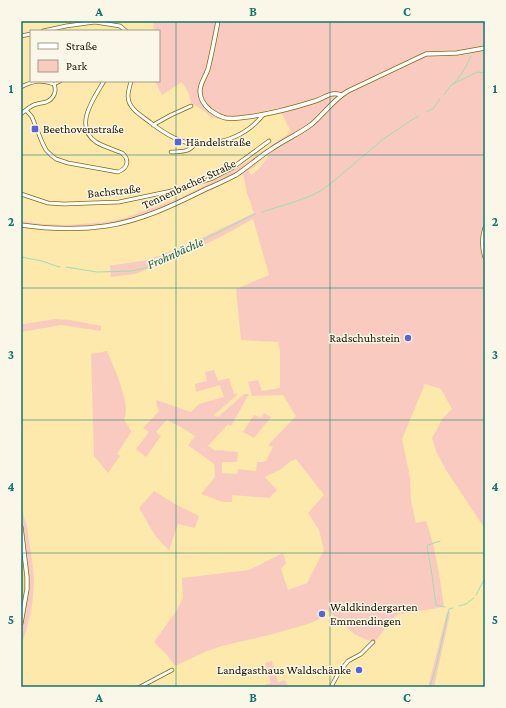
<svg xmlns="http://www.w3.org/2000/svg" width="506" height="708" viewBox="0 0 506 708" font-family="'Crimson Pro',serif">
	<rect width="100%" height="100%" fill="#fce9ab"/>
	<!-- built -->
	<path fill="#f9df87" d="M21,535L25,577L23,604L21,614Z"/>
	<!-- green -->
	<path fill="#f9cbc0" fill-rule="evenodd" d="M153,21H485V529L446,470L436,451L432,438L443,418L452,409L441,389L425,384L402,439L410,477L411,501L416,523L426,521C436,549 440,578 444,607L399,614L394,617L374,643L354,634L326,609L319,619L311,623L273,634L222,646L207,651L175,666L167,655L154,642L175,613L183,598L182,578L249,570L283,553L286,563L281,569L288,590L307,583L324,550L319,530L308,513L324,495L296,459L291,461L281,469L265,477L277,490L269,498L232,495V502H223L201,494L215,477L214,464L188,445L195,436L184,429L167,420L156,432L161,436L146,457L136,449L149,432L143,428L159,411L157,406L156,400L191,412L199,404L224,397L220,385L196,392L195,384L207,381L205,372L214,370L218,381L229,378L234,394H238L214,415L218,417L244,394H249L231,426L228,424L208,446L216,451L217,450L238,452L237,462H222V473L237,474L238,469L256,471L257,462H262L266,461L273,447L268,445L296,416L283,395L252,396L248,382L258,380L262,391L280,388V351L278,342L241,340L236,289L269,275L253,219L224,235L182,256L135,274L111,277L110,265H114L148,260L187,245L254,213L247,193L243,174L207,192L173,206L146,218L117,227L80,231L43,230L21,228V221L43,224L67,225L106,222L125,218L180,198L219,178L242,165L291,132L279,108L227,119L212,118L203,110L191,103L189,94L182,82L162,95L155,81H159V31H154ZM266,156L268,157L259,169L251,175L249,171Z
		M56,319L70,320L101,326V331L61,325L21,332V324H24Z
		M107,351C113,365 132,406 124,419L131,431L130,434L117,454L120,456L108,473L94,456L91,354Z
		M264,413L271,417L254,438L243,432L254,415L261,418Z
		M154,491L175,504L199,516L195,528L178,524L169,550C166,547 162,544 160,541C151,531 146,519 139,508Z
		M21,500L24,518L27,525C29,543 33,562 34,580C34,603 28,626 21,647V614L23,604L25,577L21,535Z
		M447,612H450V614L434,687H428Z
		M272,661L278,682L285,680L288,687H257L271,683L265,663Z"/>
	<g fill="none" stroke-linecap="round" stroke-linejoin="round">
		<!-- stream -->
		<path stroke="#9fdeb2" stroke-width="1" d="M453,84C461,76 466,67 471,56
			M444,95L451,85L477,72L485,73
			M426,112L433,109L440,99
			M262,212L294,202L313,195L322,190L335,180L382,140L410,121L419,116
			M21,257L42,261L56,266L60,267
			M66,267L97,272L132,271L149,267L255,214
			M440,541L428,545L427,546L432,575L436,605L445,607
			M476,595L485,578
			M459,606L466,604L474,598
			M430,687L436,667L449,609L453,608"/>
		<defs>
			<path id="minor" d="M43,31L66,26L95,22L120,26L126,31
				M21,36L31,34
				M131,81C130,86 128,91 128,96C128,109 142,116 151,123C164,133 179,143 195,144C200,145 205,144 210,143C231,141 250,131 263,115
				M54,84L60,81
				M21,87C33,81 41,79 54,84C57,91 54,99 46,102C43,103 40,103 37,104C31,105 26,110 21,114
				M26,110L32,117L42,142L46,150L51,155L56,159L68,163L118,172C128,168 130,160 122,153C113,149 104,147 96,142C73,126 94,98 104,81
				M153,125L171,115L191,106
				M171,152C182,151 188,153 195,144
				M21,194L48,203L64,204L119,202L176,190L213,178L232,168L269,141
				M140,687L172,670
				M331,687L338,674L348,661L361,654L373,642"/>
			<path id="tertiary" d="M218,21C215,37 212,53 208,69C206,76 200,83 200,91C200,99 204,105 210,110C214,113 221,117 226,118C233,119 241,118 247,117C271,114 293,108 315,101C325,98 330,91 341,95
				M21,225C49,229 78,230 106,226C141,221 174,205 206,189C216,185 226,180 236,175C248,167 259,157 270,150C284,140 299,134 312,124C324,114 334,99 348,91L426,54L457,53L485,48
				M485,228C482,237 482,248 485,257
				M21,527L27,577V589L21,623"/>
		</defs>
		<!-- minor casing -->
		<use href="#minor" stroke="#806a14" stroke-width="4.5"/>
		<!-- tertiary casing -->
		<use href="#tertiary" stroke="#806a14" stroke-width="5"/>
		<!-- minor -->
		<use href="#minor" stroke="#fff" stroke-width="3"/>
		<!-- tertiary -->
		<use href="#tertiary" stroke="#fff" stroke-width="3.5"/>
	</g>
	<!-- grid -->
	<path fill="none" stroke="#0f766e" stroke-width="1" stroke-opacity="0.55" d="M176,21V687M330,21V687M21,155H485M21,288H485M21,420H485M21,553H485"/>
	<!-- markers -->
	<g fill="#5564da" stroke="#fbf7e8" stroke-width="1.5">
		<rect x="31" y="125" width="8" height="8" rx="2"/>
		<rect x="174" y="138" width="8" height="8" rx="2"/>
		<circle cx="408" cy="338" r="4"/>
		<circle cx="322" cy="614" r="4"/>
		<circle cx="359" cy="670" r="4"/>
	</g>
	<g text-anchor="middle" dominant-baseline="central" stroke-width="3" stroke-linejoin="round" paint-order="stroke">
		<!-- poi labels -->
		<g font-size="12" fill="#1b1400" stroke="#fbf7e8" text-anchor="start">
			<text x="43" y="129">Beethovenstraße</text>
			<text x="186" y="142">Händelstraße</text>
			<text x="400" y="338" text-anchor="end">Radschuhstein</text>
			<text x="330" y="607">Waldkindergarten<tspan x="330" dy="14">Emmendingen</tspan></text>
			<text x="351" y="670" text-anchor="end">Landgasthaus Waldschänke</text>
		</g>
		<!-- street labels -->
		<g font-size="12" fill="#1b1400" stroke="#fbf7e8">
			<text transform="translate(189 184) rotate(-25)">Tennenbacher Straße</text>
			<text transform="translate(114 191) rotate(-6)">Bachstraße</text>
		</g>
		<!-- water labels -->
		<g font-size="13" font-style="italic" fill="#1e623a" stroke="#fbf7e8">
			<text transform="translate(175 253) rotate(-24)">Frohnbächle</text>
		</g>
	</g>
	<!-- border -->
	<rect width="506" height="708" fill="none" stroke="#fbf7e8" stroke-width="44"/>
	<!-- legend -->
	<rect x="30" y="30" width="130" height="52" fill="#fbf7e8" stroke="#a19c8b"/>
	<rect x="38" y="43" width="20" height="6" fill="#ffffff" stroke="#a19c8b"/>
	<text x="66" y="50" font-size="12" fill="#1b1400">Straße</text>
	<rect x="38" y="60" width="20" height="12" fill="#f9cbc0" stroke="#a19c8b"/>
	<text x="66" y="70" font-size="12" fill="#1b1400">Park</text>
	<rect x="22" y="22" width="462" height="664" fill="none" stroke="#0f766e" stroke-width="1.5"/>
	<g font-size="13" text-anchor="middle" font-weight="bold" fill="#0f766e">
		<text x="99" y="16">A</text>
		<text x="253" y="16">B</text>
		<text x="407" y="16">C</text>
		<text x="11" y="93">1</text>
		<text x="495" y="93">1</text>
		<text x="11" y="226">2</text>
		<text x="495" y="226">2</text>
		<text x="11" y="359">3</text>
		<text x="495" y="359">3</text>
		<text x="11" y="491">4</text>
		<text x="495" y="491">4</text>
		<text x="11" y="624">5</text>
		<text x="495" y="624">5</text>
		<text x="99" y="702">A</text>
		<text x="253" y="702">B</text>
		<text x="407" y="702">C</text>
	</g>
</svg>
